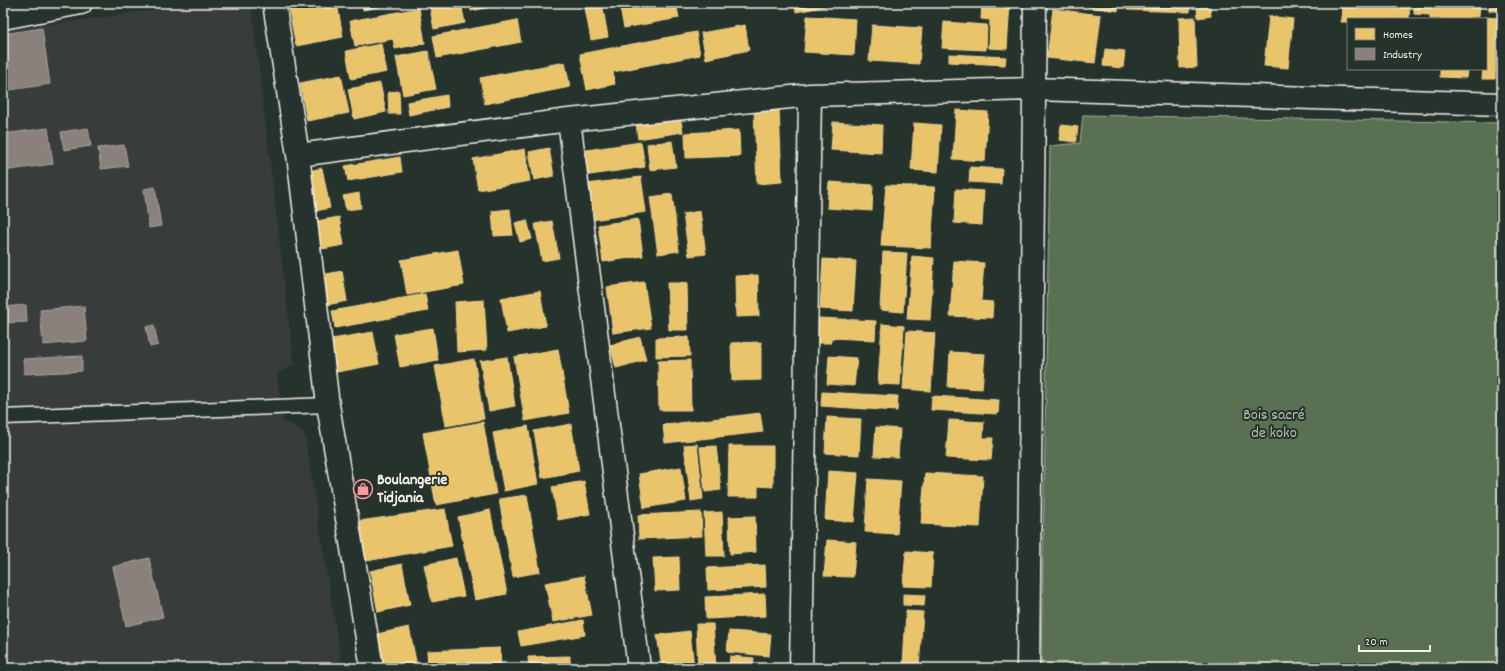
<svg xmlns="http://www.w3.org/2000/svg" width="1505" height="671" viewBox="0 0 1505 671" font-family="Dekko,sans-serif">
	<rect width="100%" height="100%" fill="#26332d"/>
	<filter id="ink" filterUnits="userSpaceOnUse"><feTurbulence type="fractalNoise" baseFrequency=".025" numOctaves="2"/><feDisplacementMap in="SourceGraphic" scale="8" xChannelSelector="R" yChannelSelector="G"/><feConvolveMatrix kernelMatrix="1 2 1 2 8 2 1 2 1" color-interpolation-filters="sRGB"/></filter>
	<g filter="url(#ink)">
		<!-- built -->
		<path fill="#393e3b" d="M206,3H251L294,364L277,374L282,420L304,432L342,668H3V31Z"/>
		<!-- green -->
		<path fill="#5a7053" stroke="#a7b09e" d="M1083,115L1502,123V668H1041L1050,146L1080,143Z"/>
		<!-- homes -->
		<path fill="#e9c46a" stroke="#ecd290" d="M297,3H337L343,37L296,46L288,5Z
			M362,3H401L363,10Z
			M429,3H461L465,23L434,29Z
			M470,3H511L471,11Z
			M584,3H602L608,37L591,40Z
			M619,3H676L679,18L624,28Z
			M794,3H842L796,12Z
			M982,3H1010L1007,49L989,48L990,20L981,19Z
			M1062,3H1119L1118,11Z
			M1127,3H1190V12L1127,10Z
			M1203,3H1261V4H1203Z
			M1279,3H1300L1301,4L1279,5Z
			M1342,3H1410L1409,19H1348V22H1341Z
			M1414,3H1480L1479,17H1470L1469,19H1430V15L1414,14Z
			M1490,3H1502V11H1489Z
			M1210,7L1211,16L1198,18L1197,8Z
			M419,8L425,43L395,49L393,39L355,46L350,21Z
			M1053,9L1101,15L1095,63L1047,58Z
			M807,16L856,19L854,55L804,52Z
			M1269,16L1293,19L1288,68L1264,66Z
			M1195,17L1197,67L1180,68L1179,18Z
			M1484,17L1497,18L1495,79H1482L1483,69H1486V19H1484Z
			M517,20L521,42L437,58L433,36Z
			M944,22L987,25L986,50L942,48Z
			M745,25L749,50L706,59L701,33Z
			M872,25L922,28L919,64L869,61Z
			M1501,26H1502V67H1499Z
			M696,32L700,55L613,72L615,84L587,90L580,54Z
			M381,44L387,72L351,79L346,51Z
			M1105,49L1125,51L1123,68L1103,66Z
			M428,51L436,89L403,95L396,57Z
			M949,54L1006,57L1005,65L949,62Z
			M565,62L570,87L485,104L480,78Z
			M1440,69H1467L1466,78L1440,77Z
			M341,75L349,113L307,121L300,83Z
			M380,83L386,112L354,119L348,89Z
			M399,91L400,114H389L388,92Z
			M447,95L448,107L409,115L407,102Z
			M779,109L782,182L757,184L754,110Z
			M956,110L988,112L985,161L953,159Z
			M680,116L683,132L638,139L636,123Z
			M833,122L882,125L881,153L831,150Z
			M914,123L941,125L938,172L911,170Z
			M1061,125L1078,127L1076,142L1059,140Z
			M739,130L740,156L686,158L685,133Z
			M672,141L676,167L650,170L647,144Z
			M641,142L645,167L583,176L580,151Z
			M549,148L554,176L534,180L529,152Z
			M525,149L530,181L478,190L473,159Z
			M400,157L402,172L348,181L345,166Z
			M970,167L1002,169L1001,184L969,182Z
			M322,168L330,208L316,211L309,171Z
			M641,177L646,212L592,220L587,184Z
			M829,182L873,185L872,211L827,208Z
			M886,185L935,187L931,248L881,246Z
			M956,189L984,191L982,225L954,223Z
			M359,193L361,208L346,210L343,196Z
			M672,194L679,251L658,254L650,197Z
			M510,209L513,235L494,236L492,211Z
			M700,211L706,254L689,256L683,214Z
			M339,217L344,245L322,249L317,221Z
			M638,219L643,256L603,262L598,225Z
			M527,220L532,239L520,242L515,223Z
			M552,221L559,258L542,261L535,224Z
			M458,250L464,285L407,295L401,260Z
			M883,252L907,253L903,312L880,310Z
			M912,256L934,258L930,320L907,319Z
			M823,259L856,261L853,311L820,309Z
			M954,261L984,263L981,301L993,302L992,318L950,316Z
			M342,271L347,301L327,305L321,275Z
			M758,275L759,316L736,317L735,276Z
			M644,282L651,328L613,333L607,287Z
			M667,283H687L688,330H669Z
			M540,291L546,326L507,333L501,298Z
			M425,294L428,311L335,328L332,311Z
			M484,300L487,350L457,352L455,302Z
			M819,318L876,321L875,340L831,338V343H817Z
			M882,324L904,326L900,385L878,384Z
			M433,328L438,360L400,367L394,334Z
			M907,331L935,333L931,391L903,389Z
			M373,332L379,364L332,373L326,340Z
			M640,337L646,360L616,368L610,345Z
			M689,337L690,356L656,357V338Z
			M761,342V380L732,381L731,343Z
			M558,349L569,413L525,421L514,357Z
			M950,352L985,354L982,389L948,387Z
			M829,356L857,358L854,386L827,384Z
			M507,357L515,406L489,411L480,361Z
			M474,359L484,419L446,426L435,366Z
			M690,360L691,410H659L658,361Z
			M822,392L898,396L897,411L821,406Z
			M932,396L999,400L998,414L931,410Z
			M760,413L763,432L665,443L663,425Z
			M827,417L861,419L859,455L825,453Z
			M949,420L984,422L983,438H993L991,460L946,458Z
			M483,422L496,494L436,505L423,433Z
			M571,424L579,471L542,478L534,431Z
			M528,426L538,484L504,491L493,433Z
			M876,427L900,429L898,457L874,456Z
			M697,444L703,499L691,501L684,445Z
			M716,446L721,490L705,492L700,447Z
			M729,446H773V487L758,486V497H728Z
			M681,467L686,501L644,508L639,474Z
			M828,471L858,473L854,522L825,520Z
			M925,473L983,476L980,527L921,524Z
			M868,479L901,481L897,534L865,532Z
			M584,481L590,514L558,520L552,487Z
			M527,495L540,572L513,577L499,499Z
			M445,509L452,546L366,561L359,521Z
			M490,510L507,594L475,600L458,517Z
			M701,512L702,536L639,539L638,515Z
			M722,512L724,556H706L704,513Z
			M755,516L756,552L730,554L729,517Z
			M827,540L856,542L853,577L824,576Z
			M906,551L933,553L931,587L903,586Z
			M679,557L680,590L655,591L653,558Z
			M456,558L464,596L432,602L424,565Z
			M402,564L410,605L378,612L370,571Z
			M765,565L766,587L708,590L707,568Z
			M584,576L592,615L553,622L545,583Z
			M765,594L766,616L706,619L705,597Z
			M903,594L925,595L924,606L903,605Z
			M906,611L923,612L919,668H903Z
			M583,620L585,635L521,646L518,632Z
			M696,624H713L716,668H698Z
			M409,627L417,666L407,668H384L377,634Z
			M690,631L694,668H662L657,635Z
			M729,631L771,634L769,656L727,652Z
			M500,648L501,668H428L427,651Z
			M570,656V668H529L528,657Z
			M730,656L754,658L753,668H729Z"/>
		<!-- industry -->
		<path fill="#8a817c" stroke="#aaa39c" d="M42,28L50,84L3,91V34Z
			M48,128L53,164L3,171V134Z
			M88,128L91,146L64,150L61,132Z
			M124,145L128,166L101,169L98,148Z
			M155,187L161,226L149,228L144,189Z
			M26,305L27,322L3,323V307Z
			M84,306L87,341L43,345L40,310Z
			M154,325L158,345L150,347L146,327Z
			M82,356V371L24,374L23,359Z
			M149,558L163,617L126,626L113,567Z"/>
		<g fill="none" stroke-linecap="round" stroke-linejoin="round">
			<defs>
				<path id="lane" d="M3,417L328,405"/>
				<path id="street" d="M274,3L298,155L328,405L372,668
					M3,18L81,3
					M569,120L639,668
					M298,155L569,120L810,95L1034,89L1502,104
					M801,668L810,95
					M1028,668L1035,3"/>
			</defs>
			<!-- lane casing -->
			<use href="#lane" stroke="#f4f1e8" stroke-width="17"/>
			<!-- street casing -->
			<use href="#street" stroke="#f4f1e8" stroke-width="25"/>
			<!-- lane -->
			<use href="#lane" stroke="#26332d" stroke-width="14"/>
			<!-- street -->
			<use href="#street" stroke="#26332d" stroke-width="22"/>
		</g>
	</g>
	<!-- icons -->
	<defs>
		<symbol id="shop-ring" viewBox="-11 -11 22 22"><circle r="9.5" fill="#26332d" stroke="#ff9aa2" stroke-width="1.5"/><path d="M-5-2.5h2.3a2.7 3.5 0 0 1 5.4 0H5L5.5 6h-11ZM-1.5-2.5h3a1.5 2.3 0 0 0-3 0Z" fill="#ff9aa2"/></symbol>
	</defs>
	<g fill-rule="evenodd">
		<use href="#shop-ring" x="352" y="478" width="22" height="22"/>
	</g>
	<g text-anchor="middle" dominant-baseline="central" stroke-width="4" stroke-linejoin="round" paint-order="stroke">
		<!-- park labels -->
		<g font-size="16" fill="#b6bdac" stroke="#26332d">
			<text x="1274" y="415">Bois sacré<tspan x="1274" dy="18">de koko</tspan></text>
		</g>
		<!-- poi labels -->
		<g font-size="16" font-weight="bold" fill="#f4f1e8" stroke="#26332d" text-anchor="start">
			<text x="377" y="480">Boulangerie<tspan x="377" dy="18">Tidjania</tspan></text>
		</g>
	</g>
	<!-- margin -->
	<rect width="1505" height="671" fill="none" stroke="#26332d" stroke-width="16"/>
	<rect x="8" y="8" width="1489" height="655" fill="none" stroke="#f4f1e8" stroke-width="1.5" filter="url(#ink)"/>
	<!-- legend -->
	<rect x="1347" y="18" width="140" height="52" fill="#26332d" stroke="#787f78"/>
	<rect x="1355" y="28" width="20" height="12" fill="#e9c46a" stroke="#787f78"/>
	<text x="1383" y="38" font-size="12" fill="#f4f1e8">Homes</text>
	<rect x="1355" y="48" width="20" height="12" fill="#8a817c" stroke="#787f78"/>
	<text x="1383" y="58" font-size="12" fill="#f4f1e8">Industry</text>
	<!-- scale -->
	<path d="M1359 645v6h71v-6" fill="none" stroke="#f4f1e8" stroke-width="2"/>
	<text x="1365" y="645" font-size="12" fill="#f4f1e8" stroke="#26332d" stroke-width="3" paint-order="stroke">20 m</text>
</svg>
